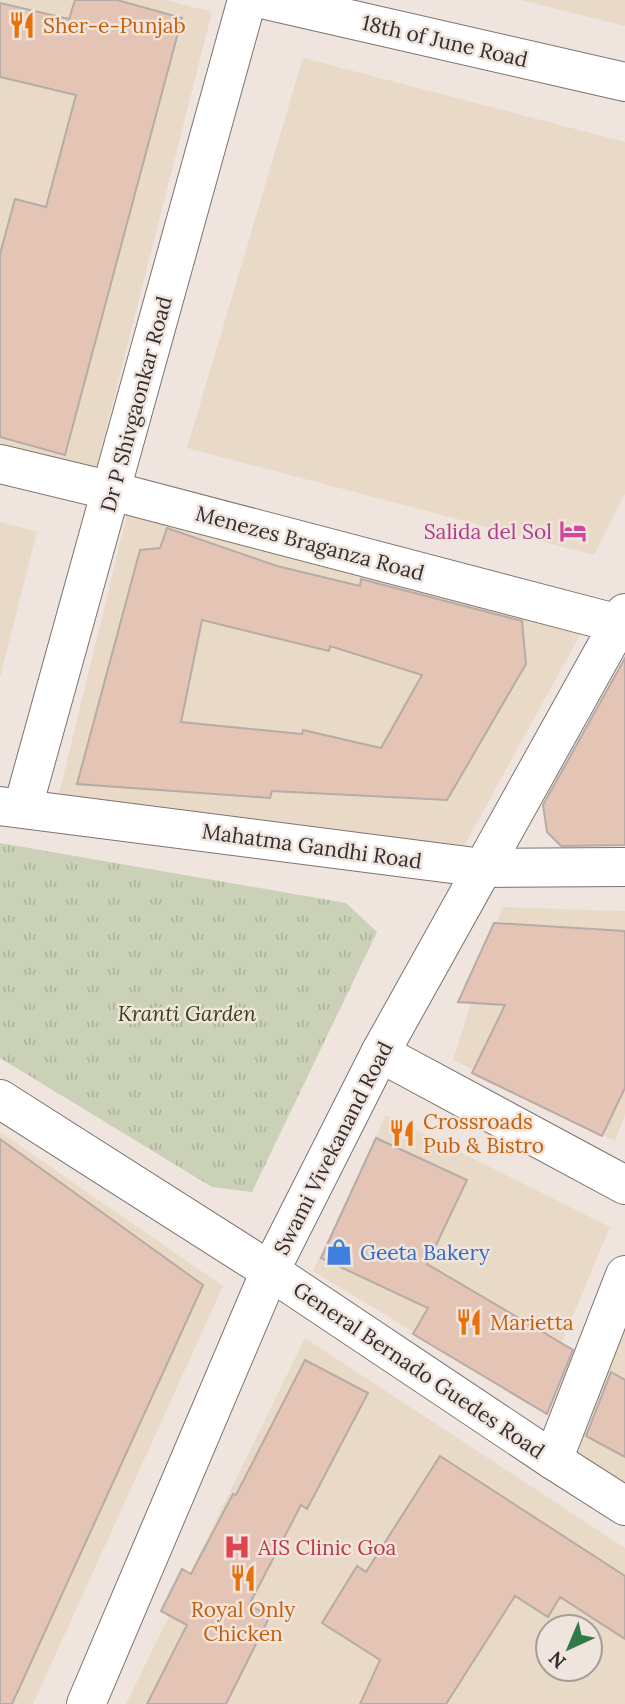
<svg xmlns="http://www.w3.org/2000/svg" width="625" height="1704" viewBox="0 0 625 1704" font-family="Lora,serif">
	<defs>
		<pattern id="grass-tufts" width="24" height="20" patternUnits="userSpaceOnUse" patternTransform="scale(1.75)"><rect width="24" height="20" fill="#cad1b6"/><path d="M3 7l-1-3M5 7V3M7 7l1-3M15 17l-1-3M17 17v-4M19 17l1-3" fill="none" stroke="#aeb49d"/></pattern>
	</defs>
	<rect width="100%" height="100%" fill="#efe4de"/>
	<!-- commercial -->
	<path fill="#e9dac7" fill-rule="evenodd" d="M0,0H165L212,12L95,473L0,448Z
		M521,0H625V26Z
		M303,58L625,142V494L594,555L187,448Z
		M128,510L585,626L464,846L59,794Z
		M0,522L37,532L0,678Z
		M502,907L625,911V1115L615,1141L453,1060Z
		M386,1115L610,1227L535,1406L313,1271Z
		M0,1132L223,1286L33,1704H0Z
		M625,1319V1483L567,1444Z
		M305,1338L625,1548V1704H126ZM548,1627H590V1669H548Z"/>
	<!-- grass -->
	<path fill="url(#grass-tufts)" d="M0,843L346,903L377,932L252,1192L212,1187L0,1058Z"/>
	<!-- building -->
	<path fill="#e4c4b5" stroke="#b6aba6" stroke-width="2" fill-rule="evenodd" d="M75,0H117L182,18L65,455L0,437V254L15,199L46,207L76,95L0,77V3L69,19Z
		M167,528L277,566L360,586L361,579L522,621L526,664L447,800L272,791L270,798L77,784L140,550L160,548ZM202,620L329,651L330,646L422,675L381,748L303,730L302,734L181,722Z
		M625,658V845L561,846L547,832L543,805Z
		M494,923L625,931V1088L602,1136L472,1073L505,1005L458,1002Z
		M376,1138L467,1180L427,1264L573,1350L547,1414L413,1334L428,1308L321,1258Z
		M0,1139L203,1285L12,1704H0Z
		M305,1360L368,1393L307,1509L301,1505L249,1605L270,1616L226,1704H147L187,1625L161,1611L182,1569L191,1574L233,1494L236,1495Z
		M611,1372L625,1380V1457L586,1436Z
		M440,1456L625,1576V1639L560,1597L548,1617L515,1596L446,1704H360L380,1660L322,1623L357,1566L366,1572Z"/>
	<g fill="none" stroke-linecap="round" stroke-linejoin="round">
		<defs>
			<path id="minor" d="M0,464L112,491L619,624
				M380,1053L625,1185
				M553,1460L625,1275"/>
			<path id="tertiary" d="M23,807L247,0
				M0,1099L270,1271L553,1460L625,1506
				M86,1704L270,1271L380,1053L625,613"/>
			<path id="secondary" d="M266,0L625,82
				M0,806L483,868L625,867"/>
		</defs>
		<!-- minor casing -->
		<use href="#minor" stroke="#7d736f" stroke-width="40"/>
		<!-- tertiary casing -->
		<use href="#tertiary" stroke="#7d736f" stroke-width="40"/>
		<!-- secondary casing -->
		<use href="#secondary" stroke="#7d736f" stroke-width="40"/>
		<!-- minor -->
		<use href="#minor" stroke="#fff" stroke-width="38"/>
		<!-- tertiary -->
		<use href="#tertiary" stroke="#fff" stroke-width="38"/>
		<!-- secondary -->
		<use href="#secondary" stroke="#fff" stroke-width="38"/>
	</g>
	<!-- icons -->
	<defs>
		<symbol id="restaurant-bare" viewBox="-9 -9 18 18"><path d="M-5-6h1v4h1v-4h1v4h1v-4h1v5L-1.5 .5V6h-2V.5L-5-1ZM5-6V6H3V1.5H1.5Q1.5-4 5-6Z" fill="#e8710a" stroke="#efe4de" stroke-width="2.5" paint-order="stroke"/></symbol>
		<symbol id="hotel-bare" viewBox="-9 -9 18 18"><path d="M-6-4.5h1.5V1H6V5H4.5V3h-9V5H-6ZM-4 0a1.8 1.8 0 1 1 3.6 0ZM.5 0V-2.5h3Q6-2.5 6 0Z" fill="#d1479c" stroke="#efe4de" stroke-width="2.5" paint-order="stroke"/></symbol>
		<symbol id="shop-bare" viewBox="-9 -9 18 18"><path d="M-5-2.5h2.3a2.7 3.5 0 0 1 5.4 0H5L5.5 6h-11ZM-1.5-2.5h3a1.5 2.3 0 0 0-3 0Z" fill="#3f7fe0" stroke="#efe4de" stroke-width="2.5" paint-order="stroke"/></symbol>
		<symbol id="hospital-bare" viewBox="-9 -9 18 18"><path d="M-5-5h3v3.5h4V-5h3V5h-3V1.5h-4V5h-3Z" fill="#e0444e" stroke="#efe4de" stroke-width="2.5" paint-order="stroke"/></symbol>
	</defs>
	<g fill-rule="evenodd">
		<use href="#restaurant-bare" x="3" y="6" width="38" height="38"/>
		<use href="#hotel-bare" x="554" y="512" width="38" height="38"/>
		<use href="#restaurant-bare" x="383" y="1114" width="38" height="38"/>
		<use href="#shop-bare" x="320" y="1233" width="38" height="38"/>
		<use href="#restaurant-bare" x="450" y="1303" width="38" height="38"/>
		<use href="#hospital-bare" x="218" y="1528" width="38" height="38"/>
		<use href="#restaurant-bare" x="224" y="1559" width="38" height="38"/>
	</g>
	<g text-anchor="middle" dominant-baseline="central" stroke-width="5" stroke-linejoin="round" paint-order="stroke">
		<!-- food labels -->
		<g font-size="21" fill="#c56008" stroke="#efe4de" text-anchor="start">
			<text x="43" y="25">Sher-e-Punjab</text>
			<text x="423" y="1121">Crossroads<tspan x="423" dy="24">Pub &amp; Bistro</tspan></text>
			<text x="490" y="1322">Marietta</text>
			<text x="243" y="1609" text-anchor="middle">Royal Only<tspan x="243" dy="24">Chicken</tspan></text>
		</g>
		<!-- street labels -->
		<g font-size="21" fill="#332f2d" stroke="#efe4de">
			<text transform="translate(445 41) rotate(13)">18th of June Road</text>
			<text transform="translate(136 404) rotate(-75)">Dr P Shivgaonkar Road</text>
			<text transform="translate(310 543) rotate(15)">Menezes Braganza Road</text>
			<text transform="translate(312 846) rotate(8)">Mahatma Gandhi Road</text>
			<text transform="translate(333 1148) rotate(-63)">Swami Vivekanand Road</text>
			<text transform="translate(419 1370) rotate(34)">General Bernado Guedes Road</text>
		</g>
		<!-- hotel labels -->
		<g font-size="21" fill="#b23c85" stroke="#efe4de" text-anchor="end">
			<text x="552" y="531">Salida del Sol</text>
		</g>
		<!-- park labels -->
		<g font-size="21" font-style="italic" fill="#394210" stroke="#efe4de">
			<text x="187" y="1013">Kranti Garden</text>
		</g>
		<!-- shop labels -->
		<g font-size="21" fill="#366cbe" stroke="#efe4de" text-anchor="start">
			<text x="360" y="1252">Geeta Bakery</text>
		</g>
		<!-- health labels -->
		<g font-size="21" fill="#be3a42" stroke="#efe4de" text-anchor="start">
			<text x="258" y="1547">AIS Clinic Goa</text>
		</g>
	</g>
	<!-- north arrow -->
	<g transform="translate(569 1648) rotate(224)"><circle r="33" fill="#efe4de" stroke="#a49c97" stroke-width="2"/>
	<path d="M0-5L12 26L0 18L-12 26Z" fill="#317a48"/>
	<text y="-10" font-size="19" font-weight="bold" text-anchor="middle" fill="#332f2d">N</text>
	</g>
</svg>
